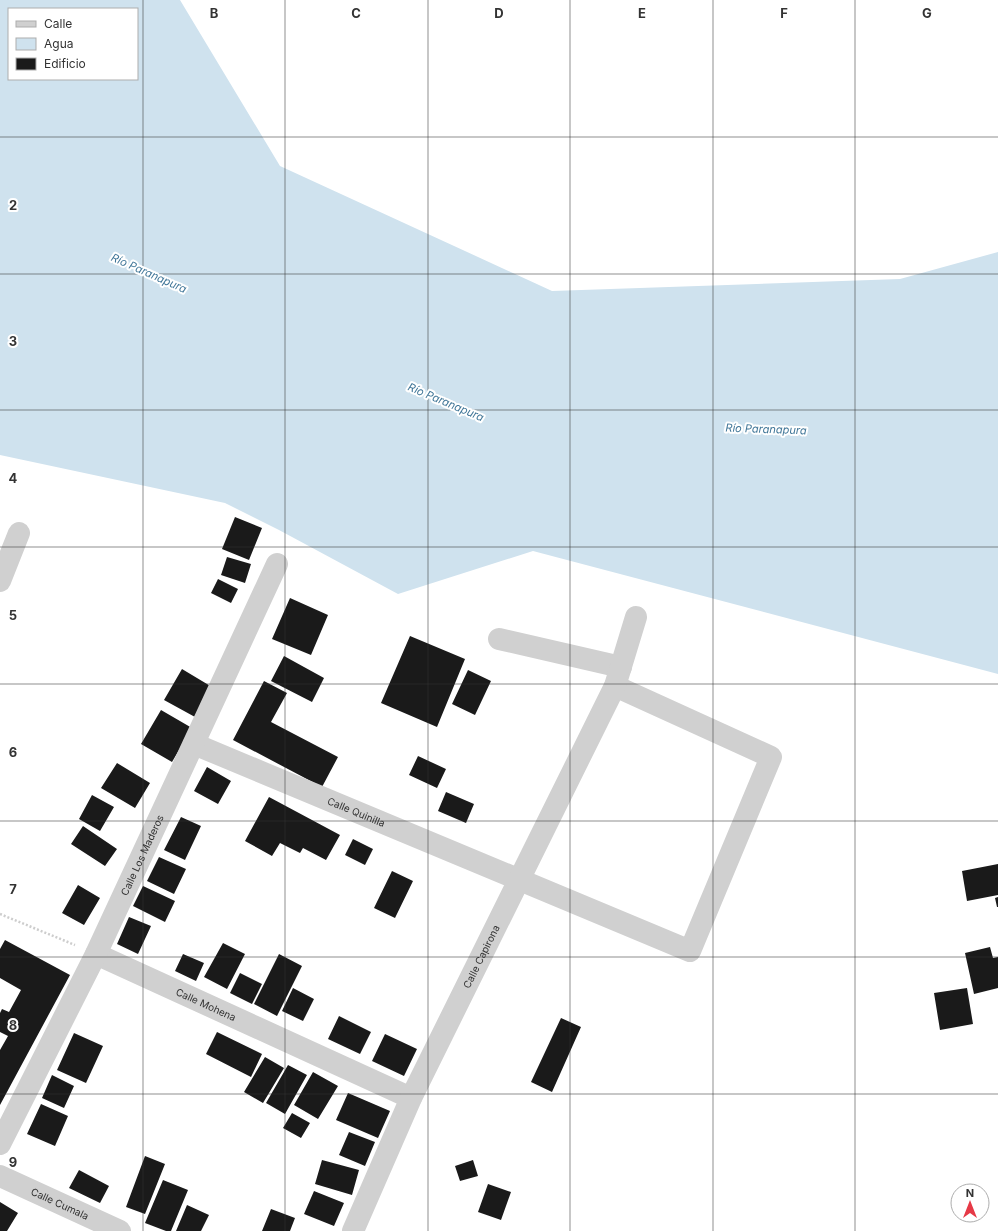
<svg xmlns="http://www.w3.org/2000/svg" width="998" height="1231" viewBox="0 0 998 1231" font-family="Inter,sans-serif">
	<rect width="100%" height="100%" fill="#fff"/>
	<!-- water -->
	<path fill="#cfe2ee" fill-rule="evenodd" d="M0,0H180L280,166L552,291L900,279L998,252V674L533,551L398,594L279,530L225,503L0,455ZM9,9H137V79H9Z"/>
	<!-- building -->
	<path fill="#1a1a1a" d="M235,517L262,528L249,560L222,549Z
		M227,557L251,564L245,583L221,575Z
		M218,579L238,589L231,603L211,593Z
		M290,598L328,615L311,655L272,639Z
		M410,636L465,659L437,727L381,703Z
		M284,656L324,678L312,702L271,681Z
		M182,669L212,687L195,717L164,700Z
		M468,670L491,681L475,715L452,704Z
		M264,681L287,693L271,722L338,757L322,787L233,740Z
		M161,710L192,728L172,762L141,744Z
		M418,756L446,769L437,788L409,775Z
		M117,763L150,783L135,808L101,788Z
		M207,767L231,781L218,804L194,791Z
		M446,792L474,804L466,823L438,811Z
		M92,795L114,807L100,831L79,819Z
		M269,797L340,835L326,860L303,848L300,853L280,843L272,856L245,841Z
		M181,817L201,826L185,860L164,850Z
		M83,826L117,849L105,866L71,844Z
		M353,839L373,849L365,865L345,855Z
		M159,857L186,869L174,894L147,881Z
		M998,864V895L967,901L962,871Z
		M392,871L413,881L395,918L374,908Z
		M78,885L100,898L84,925L62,913Z
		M143,886L175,901L165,922L133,906Z
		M998,897V907H997L995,898Z
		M129,917L151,926L138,954L117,944Z
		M5,940L70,975L0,1105V1050L8,1036L0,1032V1013L2,1009L9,1012L21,990L0,978V949Z
		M223,943L245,954L227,989L204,977Z
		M990,947L993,958L998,957V988L974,994L965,953Z
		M183,954L204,963L196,981L175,971Z
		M279,954L302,966L277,1016L254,1004Z
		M240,973L262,984L252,1004L230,993Z
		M293,988L314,999L303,1021L282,1011Z
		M967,988L973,1024L940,1030L934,993Z
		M339,1016L371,1032L360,1054L328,1039Z
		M561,1018L581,1027L552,1092L531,1082Z
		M217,1032L262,1054L251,1077L206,1054Z
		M74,1033L103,1046L86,1083L57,1070Z
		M385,1034L417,1049L404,1076L372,1061Z
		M265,1057L284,1068L263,1103L244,1092Z
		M288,1065L307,1075L285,1114L266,1103Z
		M313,1072L338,1086L318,1119L294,1105Z
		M52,1075L74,1086L64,1108L42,1098Z
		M348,1093L390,1111L378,1138L336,1120Z
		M41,1104L68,1116L55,1146L27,1134Z
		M292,1113L310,1123L301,1138L283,1128Z
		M349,1132L375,1142L365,1166L339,1155Z
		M145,1156L165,1164L145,1214L126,1207Z
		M322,1160L359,1170L352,1195L315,1184Z
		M473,1160L478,1176L460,1181L455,1166Z
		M79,1170L109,1186L100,1203L69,1188Z
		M163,1180L188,1190L171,1231H166L145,1223Z
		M488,1184L511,1192L501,1220L478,1212Z
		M314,1191L344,1203L334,1226L304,1214Z
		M0,1202L18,1213L7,1231H0Z
		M187,1205L209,1215L201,1231H176Z
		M271,1209L295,1218L290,1231H262Z"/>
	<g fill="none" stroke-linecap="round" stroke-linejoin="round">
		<!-- path -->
		<path stroke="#cdcdcd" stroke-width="2.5" stroke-dasharray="2 2" stroke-linecap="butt" d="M0,914L75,945"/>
		<!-- street -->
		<g stroke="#d0d0d0" stroke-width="22">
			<path d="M0,581L19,533"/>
			<path d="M499,639L621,667"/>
			<path id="s1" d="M194,744L690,951L771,757L615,686"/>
			<path id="s2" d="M96,954L411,1098"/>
			<path id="s3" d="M0,1144L96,954L277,564"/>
			<path id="s4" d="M0,1176L120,1231"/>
			<path id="s5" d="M353,1231L411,1098L615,686L636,617"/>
		</g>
	</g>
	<!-- grid -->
	<path fill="none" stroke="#333" stroke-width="1" stroke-opacity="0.55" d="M143,0V1231M285,0V1231M428,0V1231M570,0V1231M713,0V1231M855,0V1231M0,137H998M0,274H998M0,410H998M0,547H998M0,684H998M0,821H998M0,957H998M0,1094H998"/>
	<g text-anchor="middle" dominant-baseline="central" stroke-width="4" stroke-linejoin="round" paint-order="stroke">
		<!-- street labels -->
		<g font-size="10" fill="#333" stroke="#fff">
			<text stroke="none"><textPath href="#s1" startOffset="176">Calle Quinilla</textPath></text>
			<text stroke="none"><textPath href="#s3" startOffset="322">Calle Los Maderos</textPath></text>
			<text stroke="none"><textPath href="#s5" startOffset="303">Calle Capirona</textPath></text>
			<text stroke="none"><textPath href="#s2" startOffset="121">Calle Mohena</textPath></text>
			<text stroke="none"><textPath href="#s4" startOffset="66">Calle Cumala</textPath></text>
		</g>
		<!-- water labels -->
		<g font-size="11" font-style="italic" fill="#3f7597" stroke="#fff">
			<text transform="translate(149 273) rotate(24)">Río Paranapura</text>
			<text transform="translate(446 402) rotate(23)">Río Paranapura</text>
			<text transform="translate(766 429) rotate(2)">Río Paranapura</text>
		</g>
	</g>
	<g font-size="13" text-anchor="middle" font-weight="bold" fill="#333" stroke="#fff" stroke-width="4" stroke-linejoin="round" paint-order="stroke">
		<text x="214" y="18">B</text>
		<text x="356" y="18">C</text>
		<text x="499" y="18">D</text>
		<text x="642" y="18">E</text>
		<text x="784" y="18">F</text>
		<text x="927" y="18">G</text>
		<text x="13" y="210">2</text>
		<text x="13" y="346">3</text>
		<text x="13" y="483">4</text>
		<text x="13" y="620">5</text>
		<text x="13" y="757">6</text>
		<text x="13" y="894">7</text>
		<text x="13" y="1030">8</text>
		<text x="13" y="1167">9</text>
	</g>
	<!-- legend -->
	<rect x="8" y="8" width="130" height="72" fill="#ffffff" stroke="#adadad"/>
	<rect x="16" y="21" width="20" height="6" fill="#d0d0d0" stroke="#adadad"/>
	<text x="44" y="28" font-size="12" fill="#333333">Calle</text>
	<rect x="16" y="38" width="20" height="12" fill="#cfe2ee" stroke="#adadad"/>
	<text x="44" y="48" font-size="12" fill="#333333">Agua</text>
	<rect x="16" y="58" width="20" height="12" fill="#1a1a1a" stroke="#adadad"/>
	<text x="44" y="68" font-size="12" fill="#333333">Edificio</text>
	<!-- north arrow -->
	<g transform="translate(970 1203)"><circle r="19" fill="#ffffff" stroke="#adadad"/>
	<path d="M0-3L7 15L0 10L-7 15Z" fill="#e63946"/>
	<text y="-6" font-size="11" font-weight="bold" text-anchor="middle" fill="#333333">N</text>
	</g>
</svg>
